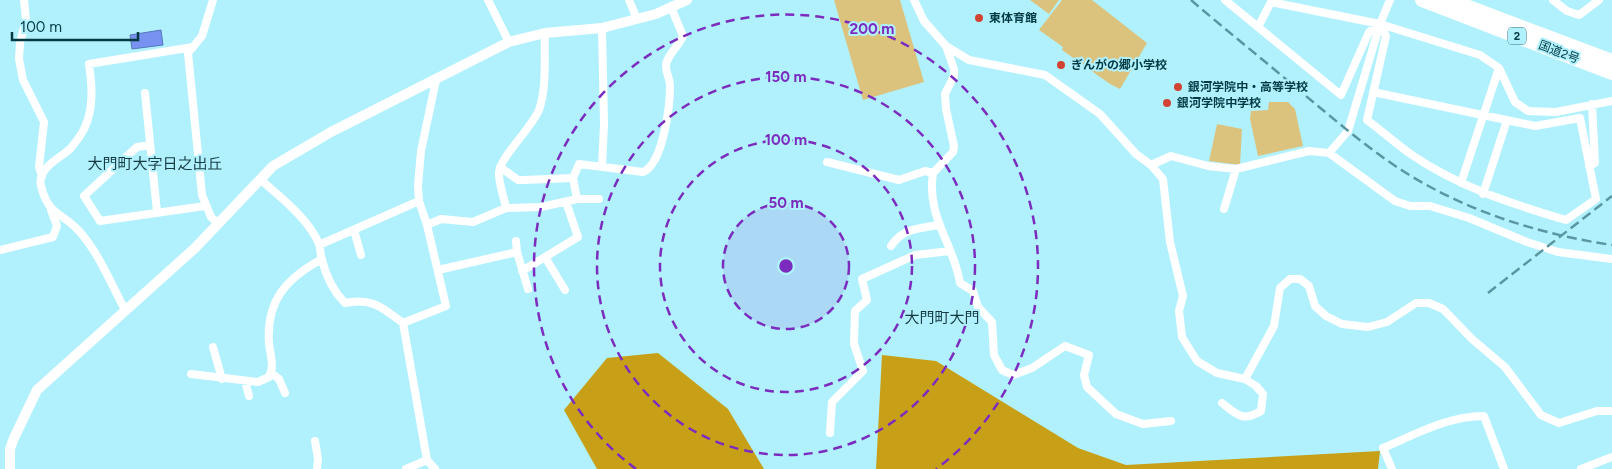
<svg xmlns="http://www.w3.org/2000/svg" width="1612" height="469" viewBox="0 0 1612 469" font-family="Figtree,'Noto Sans JP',sans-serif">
	<rect width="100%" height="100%" fill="#b1f1fd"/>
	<!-- green -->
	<path fill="#dcc37d" d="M834,0H900L924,82L863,100Z
		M1030,0H1059L1049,14Z
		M1062,0H1092L1147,43L1120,89L1110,84L1062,50L1063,47L1039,30Z
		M1269,102H1288L1295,109L1303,146L1258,156L1250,119L1251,111L1268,110Z
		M1217,124L1242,129L1240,165L1209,161Z"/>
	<!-- forest -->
	<path fill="#c7a018" d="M658,353L728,409L764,469H597L564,410L607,358Z
		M882,355L936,361L1078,448L1126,465L1380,451L1378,469H876Z"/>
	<!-- water -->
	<path fill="#7792f0" stroke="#5478bc" d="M161,30L163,45L132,49L130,35Z"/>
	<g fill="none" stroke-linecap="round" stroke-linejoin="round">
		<!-- street -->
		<path stroke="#fff" stroke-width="8" d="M24,0L26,20L20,43L19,59L23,80L44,122L39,167L42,176
			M213,0L202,36L188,53L202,195L211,217L218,223
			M488,0L509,42
			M629,0L637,19
			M914,0L924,21L946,46L969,60L1045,75L1100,114L1136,154L1151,165L1171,156L1208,166L1236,169L1309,151L1329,153L1395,201L1410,206H1430L1469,218L1527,242L1558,252L1612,259
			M1225,0L1341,95L1369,32L1380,24L1386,36L1367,120C1382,131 1396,144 1412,155C1459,187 1512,204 1566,220L1596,199L1580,118L1535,126L1373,92
			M1553,0L1567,11L1579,15L1599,0
			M1258,27L1271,2L1380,24L1480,55L1499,68L1515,102L1528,111L1556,112L1612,101
			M602,28L604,124L602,167
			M946,46L954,69V76L945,94L946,109L954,146L953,152L933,173C926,217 954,244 960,283L973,291L978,307L992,322L994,355L1002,370L1013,375L1032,368L1065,346L1089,355L1084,375L1087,387L1116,414L1143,424L1171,421
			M145,93L157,212
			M150,145L137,147L84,196L100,221L205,206
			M1329,153L1348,131L1380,24L1390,0
			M827,162L899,180L925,171L933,173
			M1151,165L1163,179L1170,242L1183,296L1179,311L1182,337L1197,361L1217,373L1245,379L1256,386L1263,394L1261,411C1243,422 1237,415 1222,403
			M1589,166L1595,163L1592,104
			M500,167L518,180H523L573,178L579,164L643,172C663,164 670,106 670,86C670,79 666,73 666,66C666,56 679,46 683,36L671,7
			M573,178L577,199
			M260,179C281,198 308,218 319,244C321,249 320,255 322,260C326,276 333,291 345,303C372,297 383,308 403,323L427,460L435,469
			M1461,183L1499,68
			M1483,194L1507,120
			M506,208L541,207L577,199H599
			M1224,209L1236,169
			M427,225L441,219L473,222L506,208C504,197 499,185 499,174C498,159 531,129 539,110C547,87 544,58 545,33
			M354,230L361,255
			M516,241L517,252L528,289
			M319,245L419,201
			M891,246C903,228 918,229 938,225
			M0,250L53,237L57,226L51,210
			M545,257L565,290
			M438,270L517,252
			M522,271L578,237L566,202
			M125,310C111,284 99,253 79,231C62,212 49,217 41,186C37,168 60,158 70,149C75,143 82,134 85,127C94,107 92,85 89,64L193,47
			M403,323L446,306L427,225L419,201L418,186L421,151L436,80
			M213,347L222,379
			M271,373L279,379L285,393
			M191,374L258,382L269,377C275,366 270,355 269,343C266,300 287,278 322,259
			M1245,379L1274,326L1280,288L1290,279H1300L1309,286L1315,306L1326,316L1342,324L1368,327L1387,322L1416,303H1429L1443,309L1472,339L1505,367L1541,415L1559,423L1597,411H1612
			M245,381L249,396
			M830,433L832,402L863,371L854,344L855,311L867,300L862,279L915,255L950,251
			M315,441L318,459L317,469
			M406,469L427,460
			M1392,469L1383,448C1416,434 1448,416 1484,416L1504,469
			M1581,469L1612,457"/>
		<!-- secondary -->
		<path stroke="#fff" stroke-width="10" d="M10,469V449L14,438L37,390L195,248L273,166L331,132L509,42L545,33L602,28L656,14L687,0"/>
		<!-- highway -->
		<path stroke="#fff" stroke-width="14" d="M1422,0L1612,73
			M1450,0L1612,61"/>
		<!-- rail -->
		<path stroke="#5a96a0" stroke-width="2.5" stroke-dasharray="10 5" stroke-linecap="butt" d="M1191,0C1227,31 1265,61 1301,92C1334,119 1367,148 1403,171C1466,211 1538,234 1612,245
			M1488,293L1612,196"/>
	</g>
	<!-- distance rings -->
	<circle cx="786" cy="266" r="63" fill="#7b2cbf" fill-opacity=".12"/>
	<g fill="none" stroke="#7b2cbf" stroke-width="2.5" stroke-dasharray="9 6">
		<circle cx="786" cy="266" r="63"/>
		<circle cx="786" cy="266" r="126"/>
		<circle cx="786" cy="266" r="189"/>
		<path d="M636 469A252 252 0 1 1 936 469"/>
	</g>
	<!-- markers -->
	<g fill="#d14433" stroke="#b1f1fd" stroke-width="2">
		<circle cx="979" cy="18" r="5"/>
		<circle cx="1061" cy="65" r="5"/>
		<circle cx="1178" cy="87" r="5"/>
		<circle cx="1167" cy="103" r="5"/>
	</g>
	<g text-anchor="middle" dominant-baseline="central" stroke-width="4" stroke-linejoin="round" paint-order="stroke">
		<!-- shield labels -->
		<rect fill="#b1f1fd" stroke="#36717a" stroke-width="1" x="1508" y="27.5" width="18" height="17" rx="4"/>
		<g font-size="11" font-weight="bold" fill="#013a42">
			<text x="1517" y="36">2</text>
		</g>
		<!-- poi labels -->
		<g font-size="12" font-weight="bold" fill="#013a42" stroke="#b1f1fd" text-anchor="start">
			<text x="989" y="18">東体育館</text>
			<text x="1071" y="65">ぎんがの郷小学校</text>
			<text x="1188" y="87">銀河学院中・高等学校</text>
			<text x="1177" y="103">銀河学院中学校</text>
		</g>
		<!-- street labels -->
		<g font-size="12" fill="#013a42" stroke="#b1f1fd">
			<text transform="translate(1559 52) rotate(21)">国道2号</text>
		</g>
		<!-- quarter labels -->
		<g font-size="15" fill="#163b42" stroke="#b1f1fd">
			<text x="155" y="164">大門町大字日之出丘</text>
			<text x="942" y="318">大門町大門</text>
		</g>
	</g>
	<circle cx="786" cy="266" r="8" fill="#7b2cbf" stroke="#b1f1fd" stroke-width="2.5"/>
	<g font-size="15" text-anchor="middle" font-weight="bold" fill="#7b2cbf" stroke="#b1f1fd" stroke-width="4" stroke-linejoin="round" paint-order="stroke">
		<text x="872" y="34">200 m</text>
		<text x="786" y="82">150 m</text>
		<text x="786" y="145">100 m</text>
		<text x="786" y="208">50 m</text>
	</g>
	<!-- scale -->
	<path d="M12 32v8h126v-8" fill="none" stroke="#013a42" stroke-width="2.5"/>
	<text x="20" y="32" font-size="15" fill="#013a42" stroke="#b1f1fd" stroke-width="4" paint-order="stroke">100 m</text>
</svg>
